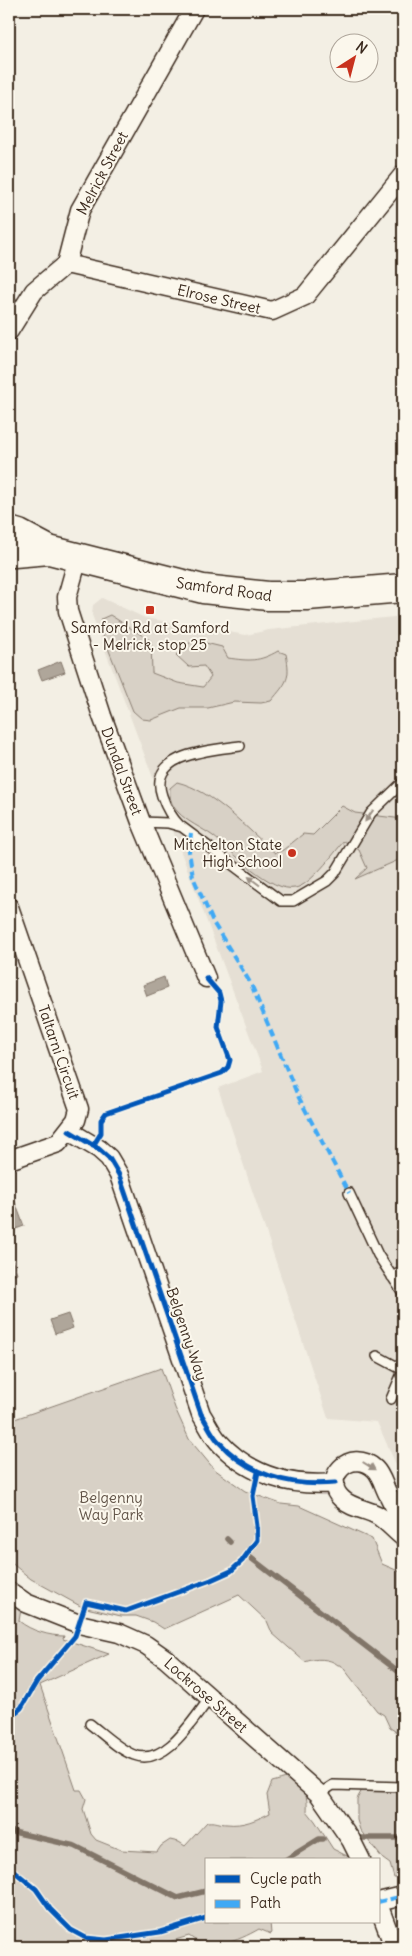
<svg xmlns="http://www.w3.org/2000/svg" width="412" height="1956" viewBox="0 0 412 1956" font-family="Delius,sans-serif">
	<rect width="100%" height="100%" fill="#f3efe4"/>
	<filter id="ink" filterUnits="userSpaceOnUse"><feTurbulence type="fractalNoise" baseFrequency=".02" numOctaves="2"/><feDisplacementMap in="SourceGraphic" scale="10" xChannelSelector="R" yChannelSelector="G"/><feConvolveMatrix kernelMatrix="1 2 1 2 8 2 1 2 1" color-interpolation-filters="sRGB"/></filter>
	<g filter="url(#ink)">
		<!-- built -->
		<path fill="#e5dfd4" d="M102,598L145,618L246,635L269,630L403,616V1480L377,1422L328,1418L218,1088L263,1071L92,615L93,605Z"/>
		<!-- green -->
		<path fill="#d8d1c6" stroke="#8a7e72" d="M110,615L151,641L152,673L178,683L203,687L211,677L204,666L189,667L176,655L193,640L222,647L228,658C249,661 259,662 278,651L286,654C291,679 287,682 271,701L261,703L234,702L208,708H181L151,720L142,719L133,711L100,628L101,619Z
			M177,782C214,791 246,828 275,853L283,850L303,834L313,835L342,806L355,813L403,819V858L355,879L367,868L359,850L344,841C334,853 310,886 295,888C271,893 231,850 213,836C202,828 187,822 178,812C171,805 169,797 170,788Z
			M161,1368L175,1408L189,1439L214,1469L245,1491L281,1504L299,1506L372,1539L382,1564L403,1573V1736L390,1728L384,1715L377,1711L341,1665H338C330,1658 315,1658 305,1662L272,1633L267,1621L239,1595L164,1629L153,1622L136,1616H121L82,1607L31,1579L9,1561V1421Z
			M14,1606L21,1609L19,1621C31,1631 50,1636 64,1636L63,1639L109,1654L40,1685L76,1790H81L86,1799L83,1809L91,1834L96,1840L121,1850L157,1852L161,1846L170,1840L179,1842L185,1846L207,1822C217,1821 219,1824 227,1824C243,1826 256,1820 270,1813L267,1795L272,1782C277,1781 284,1778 288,1778C305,1780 308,1798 307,1811L315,1821L333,1849L355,1860H206V1922H270L271,1934L259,1929C238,1941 210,1953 189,1936L151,1947H9V1608Z
			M363,1788H382L403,1791V1878H394L390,1864L383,1859L360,1830L357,1820V1799Z"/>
		<!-- water -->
		<path fill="#afa69a" stroke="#817468" d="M61,661L65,672L42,680L38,670Z
			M164,977L167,988L147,996L143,985Z
			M15,1202L24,1226L13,1230L9,1219V1204Z
			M9,1251L17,1273L9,1276Z
			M68,1314L73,1328L55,1334L50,1320Z"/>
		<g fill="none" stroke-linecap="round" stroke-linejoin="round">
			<!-- stream -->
			<path stroke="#817468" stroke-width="5.5" d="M227,1539L230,1542
				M251,1558L403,1675
				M9,1831L75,1846L178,1898L206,1891
				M353,1838H403
				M285,1860L319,1839H323"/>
			<defs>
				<path id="lane" d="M141,822L168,823L182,827L281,901H293L327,881L335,873L371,813L403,782
					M180,826C171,817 166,808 162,796C147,753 212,750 240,746
					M349,1193L378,1255L403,1293
					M392,1277L403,1271
					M377,1356L403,1370
					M391,1399L403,1371
					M90,1724C103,1734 118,1749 134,1755C166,1767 193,1719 210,1698
					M319,1794L333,1785L403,1787"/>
				<path id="street" d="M66,264L272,311L305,296L403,175
					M9,331L34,291L66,264L80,210L194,9
					M78,558L67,597L68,611L102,716L141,822L206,978
					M9,907L79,1109L76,1120L58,1143L9,1160
					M69,1131L99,1149L109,1158L119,1175L201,1414C207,1423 211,1433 218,1441C248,1475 290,1487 335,1483
					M403,1519C398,1512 393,1505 389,1496C384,1488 382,1476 375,1469C350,1446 320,1480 342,1499C351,1508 366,1509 377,1515C387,1521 394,1530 403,1537
					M9,1591L26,1603L79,1624L119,1633L146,1645L166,1659L319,1794L351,1840L361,1860
					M378,1902L403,1896
					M378,1904L394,1947"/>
				<path id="primary" d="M9,531L19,534L49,550L203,589L268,596H307L403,588
					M9,552L14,553L49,550"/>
			</defs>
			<!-- lane casing -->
			<use href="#lane" stroke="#3b2a1e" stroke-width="12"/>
			<!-- street casing -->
			<use href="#street" stroke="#3b2a1e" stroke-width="21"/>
			<!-- primary casing -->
			<use href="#primary" stroke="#3b2a1e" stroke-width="31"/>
			<!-- lane -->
			<use href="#lane" stroke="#fbf7ec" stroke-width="9"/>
			<!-- street -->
			<use href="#street" stroke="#fbf7ec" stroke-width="18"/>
			<!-- primary -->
			<use href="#primary" stroke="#fbf7ec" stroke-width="28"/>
			<!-- quiet -->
			<path stroke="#3fa9f5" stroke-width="4" stroke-dasharray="8 4" stroke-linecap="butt" d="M191,833L189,851L193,877L214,924L251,984L298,1096L349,1193
				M378,1902L403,1896"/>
			<defs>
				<path id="cycleway" d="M69,1131L99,1149L109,1158L119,1175L201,1414C207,1423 211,1433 218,1441C248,1475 290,1487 335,1483
					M93,1146L101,1133V1120L106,1113L222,1073L228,1067L230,1060L218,1027L221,1001L219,993L206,978
					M9,1718L21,1708L37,1681L75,1636L86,1602L126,1611L211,1580L231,1571L242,1561L257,1540V1526L253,1496L258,1472
					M9,1867L36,1889L50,1909L71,1930L86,1938L106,1940L160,1932L206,1918"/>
			</defs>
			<!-- cycleway casing -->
			<use href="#cycleway" stroke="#fbf7ec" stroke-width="8"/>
			<!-- cycleway -->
			<use href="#cycleway" stroke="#0057b8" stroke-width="5"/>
		</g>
		<!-- one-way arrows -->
		<defs><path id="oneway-solid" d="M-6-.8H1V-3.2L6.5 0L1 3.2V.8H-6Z" transform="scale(1.25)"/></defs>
		<g fill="#9b9085">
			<use href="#oneway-solid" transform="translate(369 816) rotate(125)"/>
			<use href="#oneway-solid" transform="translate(254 881) rotate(-143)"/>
			<use href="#oneway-solid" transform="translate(369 1466) rotate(32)"/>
		</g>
	</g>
	<!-- markers -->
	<g fill="#c8321e" stroke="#fbf7ec" stroke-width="2">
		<rect x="145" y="605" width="10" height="10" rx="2.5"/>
		<circle cx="292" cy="853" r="5"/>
	</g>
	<g text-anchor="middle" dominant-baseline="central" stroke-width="4" stroke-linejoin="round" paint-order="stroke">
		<!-- street labels -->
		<g font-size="15" fill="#3b2a1e" stroke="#fbf7ec">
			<text transform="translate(102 173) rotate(-62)">Melrick Street</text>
			<text transform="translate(219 299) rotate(13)">Elrose Street</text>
			<text transform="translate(224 589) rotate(8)">Samford Road</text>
			<text transform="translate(122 771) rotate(70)">Dundal Street</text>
			<text transform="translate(59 1052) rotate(71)">Taltarni Circuit</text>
			<text transform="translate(187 1334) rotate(71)">Belgenny Way</text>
			<text transform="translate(206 1695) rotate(41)">Lockrose Street</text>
		</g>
		<!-- poi labels -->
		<g font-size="15" fill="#3b2a1e" stroke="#fbf7ec">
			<text x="150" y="627">Samford Rd at Samford<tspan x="150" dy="17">- Melrick, stop 25</tspan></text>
			<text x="282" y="844" text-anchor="end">Mitchelton State<tspan x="282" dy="17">High School</tspan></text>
		</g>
		<!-- park labels -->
		<g font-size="15" fill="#625448" stroke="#fbf7ec">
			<text x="111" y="1497">Belgenny<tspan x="111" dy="17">Way Park</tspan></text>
		</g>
	</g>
	<!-- margin -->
	<rect width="412" height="1956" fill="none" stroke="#fbf7ec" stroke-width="30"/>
	<rect x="15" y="15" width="382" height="1926" fill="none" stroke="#3b2a1e" stroke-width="2" filter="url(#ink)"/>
	<!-- legend -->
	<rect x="205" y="1858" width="175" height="65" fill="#fbf7ec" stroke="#aea59a"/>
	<rect x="215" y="1875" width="25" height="8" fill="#0057b8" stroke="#aea59a"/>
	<text x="250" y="1884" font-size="15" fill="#3b2a1e">Cycle path</text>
	<rect x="215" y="1900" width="25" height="8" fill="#3fa9f5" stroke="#aea59a"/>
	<text x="250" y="1908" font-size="15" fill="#3b2a1e">Path</text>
	<!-- north arrow -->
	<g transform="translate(354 58) rotate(36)"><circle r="24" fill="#fbf7ec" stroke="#aea59a"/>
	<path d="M0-4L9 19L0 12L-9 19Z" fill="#c8321e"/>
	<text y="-8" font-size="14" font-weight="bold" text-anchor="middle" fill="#3b2a1e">N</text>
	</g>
</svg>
